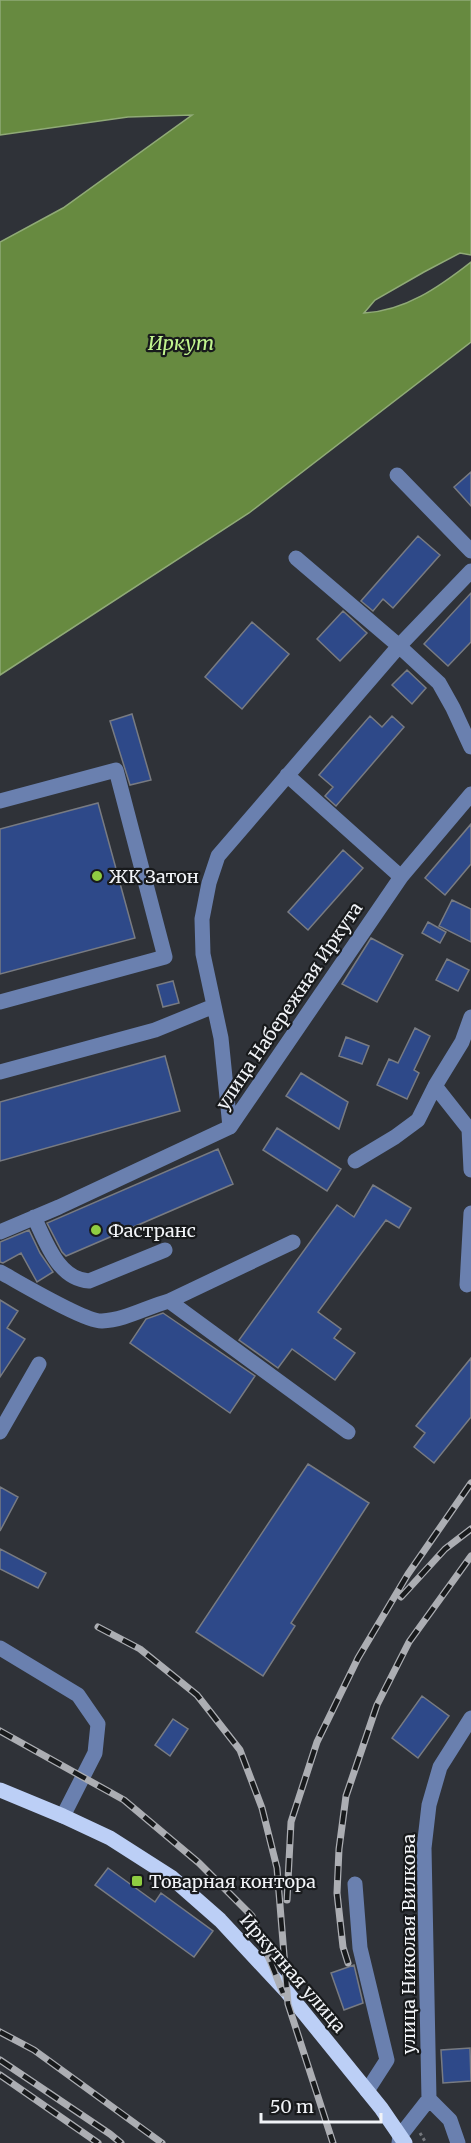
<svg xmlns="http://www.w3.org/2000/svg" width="471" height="2143" viewBox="0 0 471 2143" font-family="Merriweather,serif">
	<rect width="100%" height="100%" fill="#2f3238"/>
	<!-- water -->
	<path fill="#678a40" stroke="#90aa77" stroke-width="1.5" d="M0,0H471V255L460,253L424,272L375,300L364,313C405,311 439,287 471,262V342L249,513L0,675V242L63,208L192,115L128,117L0,135Z"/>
	<!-- building -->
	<path fill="#2e4989" stroke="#787b82" stroke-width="1.5" d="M471,472V506L454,487Z
		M418,536L440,555L393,608L383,599L373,611L361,601Z
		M471,593V642L448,666L424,644Z
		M343,611L367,633L340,661L317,639Z
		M252,622L289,654L242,709L205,677Z
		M407,670L426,688L412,704L392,685Z
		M132,714L151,780L130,785L110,721Z
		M370,716L382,727L392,716L404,727L336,806L325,796L333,787L319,775Z
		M98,803L135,938L0,974V829Z
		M471,824V864L445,895L425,878Z
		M343,850L363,868L308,930L288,912Z
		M452,900L471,909V942L439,926Z
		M428,922L446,932L440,943L422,933Z
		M371,938L403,955L377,1002L342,984Z
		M447,959L469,970L458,991L436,980Z
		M173,981L179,1003L163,1007L157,985Z
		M415,1028L430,1036L414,1070L419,1073L407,1099L377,1085L389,1059L398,1063Z
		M346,1037L369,1046L362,1064L339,1056Z
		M165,1056L180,1111L0,1161V1102Z
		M301,1073L348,1102L339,1129L286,1096Z
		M277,1128L341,1169L327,1191L263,1150Z
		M218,1149L233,1184L66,1256L62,1252L47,1223Z
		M373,1185L411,1208L399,1228L386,1220L318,1312L341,1329L334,1338L355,1353L335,1380L292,1349L278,1368L239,1340L337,1205L354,1217Z
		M29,1230L40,1253L53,1272L37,1282L21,1253L3,1263L0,1262V1242Z
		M0,1300L18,1311L7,1328L25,1339L0,1377Z
		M163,1313L255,1376L230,1413L130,1343L146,1319Z
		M471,1358V1417L434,1463L414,1447L425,1433L416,1426Z
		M308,1464L369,1503L291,1623L295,1626L263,1676L196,1632Z
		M0,1487L18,1497L0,1531Z
		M0,1549L46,1573L38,1588L0,1569Z
		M422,1696L449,1716L418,1758L392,1738Z
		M173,1719L188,1729L170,1756L155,1745Z
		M108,1868L155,1902L161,1893L213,1931L194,1957L95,1885Z
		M354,1965L363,2003L344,2010L331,1973Z
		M470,2048L471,2081L443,2083L441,2050Z"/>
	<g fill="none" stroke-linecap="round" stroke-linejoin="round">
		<!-- path -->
		<path stroke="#74777c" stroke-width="3" stroke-dasharray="3 3" stroke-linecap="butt" d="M420,2133L426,2143"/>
		<!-- minor -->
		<path stroke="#6a80af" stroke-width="15" d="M397,475L471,551
			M296,558L399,646L439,683L453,708L471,747
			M287,775L401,877
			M0,801L116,770L165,957L0,1002
			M0,1072L155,1030L214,1006
			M435,1086L469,1129L471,1170
			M230,1127L221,1038L203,954L202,919L209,883L218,856L399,646L471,571
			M355,1161L395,1137L418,1120L435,1086L462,1042L471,1017
			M34,1217C46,1242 58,1279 89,1281L165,1250
			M0,1232L59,1207L230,1127L401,877L471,794
			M0,1272C19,1282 85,1322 102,1321C125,1320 147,1307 169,1301L348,1432
			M467,1285L471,1213
			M169,1301L293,1242
			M0,1432L39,1364
			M0,1648L78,1695L98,1724L95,1753L63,1816
			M355,1884L360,1948L387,2060L367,2091
			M429,2099L450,2120L458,2143
			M399,2143L400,2136L429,2099L424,1848L429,1805L440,1767L471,1718"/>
		<!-- major -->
		<path stroke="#bccff6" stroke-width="15" d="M0,1790L63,1816L110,1838L171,1877L220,1920L287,1992L381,2108L405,2143"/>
		<defs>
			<path id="rail" d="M401,1597L445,1549L471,1529
				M98,1627L140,1649L197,1695L240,1750L262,1808L277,1868L288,2004L333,2143
				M0,1731L124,1800L199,1863L252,1916L283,1993
				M287,1900L291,1822L317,1742L358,1658L408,1574L471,1483
				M348,1963L343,1947L337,1893L339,1849L346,1796L377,1705L409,1642L471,1556
				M0,2032L34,2050L162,2143
				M0,2060L110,2134L121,2143
				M0,2075L98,2143"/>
		</defs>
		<!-- rail casing -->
		<use href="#rail" stroke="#acaeb3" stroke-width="7"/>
		<!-- rail -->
		<use href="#rail" stroke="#181a1c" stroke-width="4.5" stroke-dasharray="14" stroke-linecap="butt"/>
	</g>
	<!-- markers -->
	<g fill="#8fcd42" stroke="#181a1c" stroke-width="2">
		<circle cx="97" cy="876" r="6"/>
		<circle cx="96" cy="1230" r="6"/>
		<rect x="131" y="1875" width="12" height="12" rx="3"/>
	</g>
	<g text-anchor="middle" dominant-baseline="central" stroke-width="4.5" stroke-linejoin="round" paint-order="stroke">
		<!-- poi labels -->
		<g font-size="18" fill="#f1f3f7" stroke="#181a1c" text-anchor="start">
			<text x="109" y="876">ЖК Затон</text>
			<text x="108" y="1230">Фастранс</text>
			<text x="149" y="1881">Товарная контора</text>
		</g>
		<!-- street labels -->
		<g font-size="18" fill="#f1f3f7" stroke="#181a1c">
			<text transform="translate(289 1006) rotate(-56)">улица Набережная Иркута</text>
			<text transform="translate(408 1944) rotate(-90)">улица Николая Вилкова</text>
			<text transform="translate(293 1973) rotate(49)">Иркутная улица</text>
		</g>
		<!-- water labels -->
		<g font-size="20" font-style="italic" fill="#c2f58f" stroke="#181a1c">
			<text x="181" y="342">Иркут</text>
		</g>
	</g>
	<!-- scale -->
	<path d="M261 2113v9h120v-9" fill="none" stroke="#f1f3f7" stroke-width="3"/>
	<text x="270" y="2113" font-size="18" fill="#f1f3f7" stroke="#181a1c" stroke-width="4.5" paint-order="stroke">50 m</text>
</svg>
